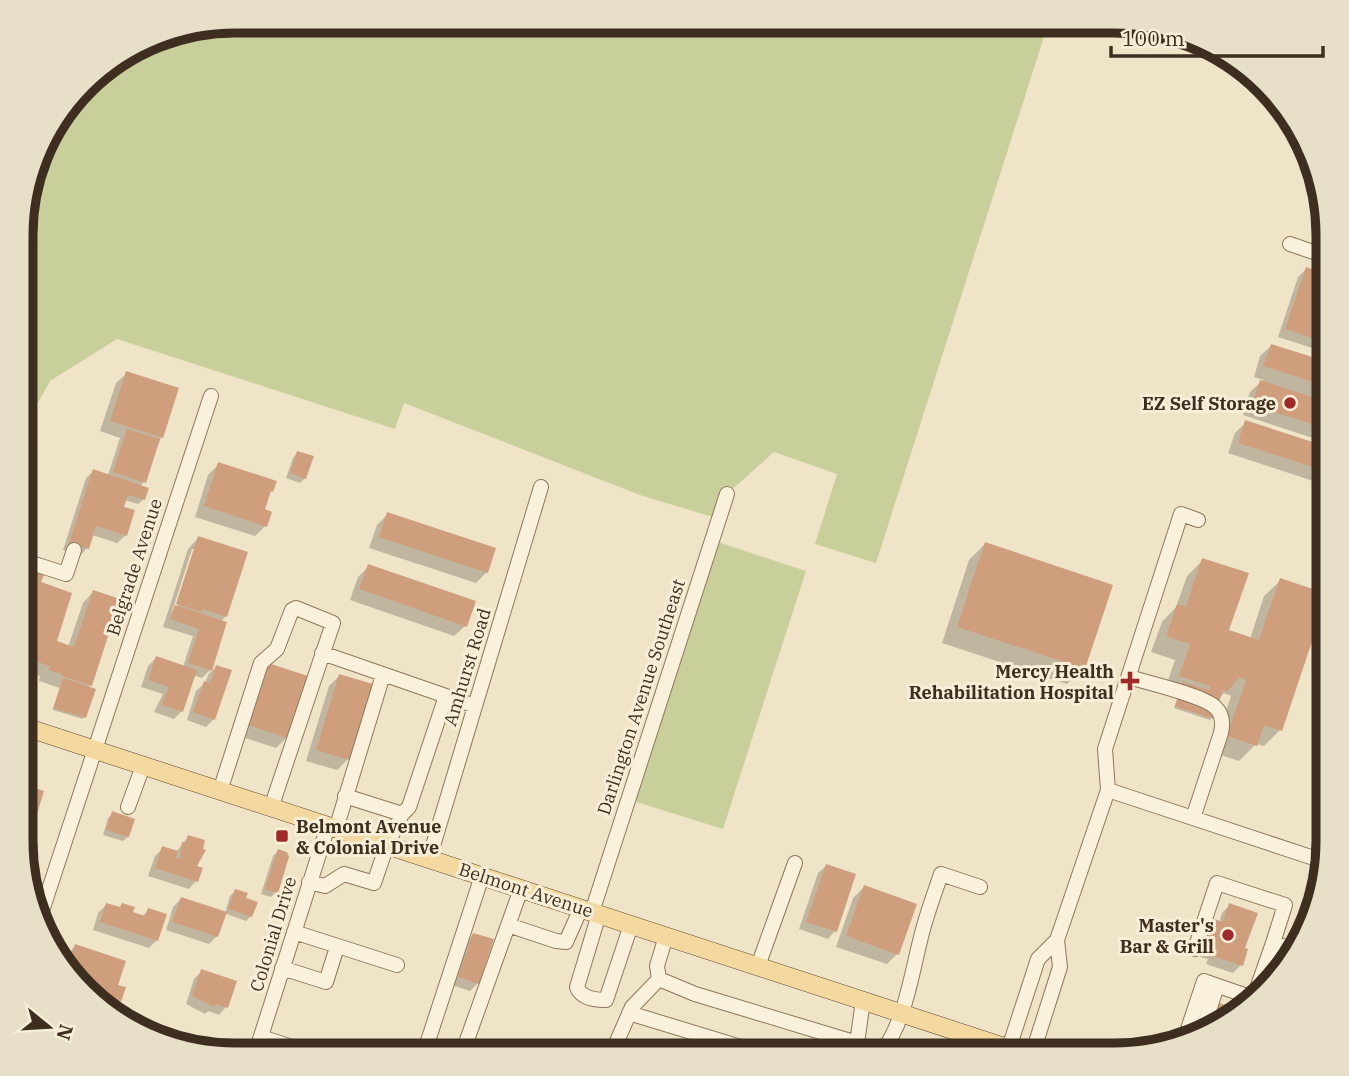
<svg xmlns="http://www.w3.org/2000/svg" width="1349" height="1076" viewBox="0 0 1349 1076" font-family="'IBM Plex Serif',serif">
	<rect width="100%" height="100%" fill="#f0e4c8"/>
	<!-- green -->
	<path fill="#c9cf9b" d="M235,21H1049L876,563L815,544L837,474L774,452L727,494L719,519L640,495L404,403L395,429L117,339L50,381L22,432L23,207L49,128L94,74L166,33Z
		M712,540L806,571L723,829L627,799Z"/>
	<!-- shadow -->
	<path fill="#0003" fill-rule="evenodd" d="M1306,269L1328,276V353L1278,337L1298,277Z
		M1271,346L1328,364V443L1243,415L1250,392L1263,380L1254,377L1260,356Z
		M127,373L161,437L144,482L140,486L147,489L143,500L138,504L124,500L122,508L133,511L125,536L117,543L92,535L87,548L80,556L63,550L86,478L94,471L108,475L120,438L100,431L116,383Z
		M1246,422L1328,449V486L1228,453L1235,433Z
		M297,453L305,478L300,483L286,478L293,458Z
		M219,464L272,491L267,495L262,510L265,526L255,536L195,517L208,475Z
		M388,514L487,572L476,583L369,548L377,525Z
		M198,538L226,616L220,622L225,623L209,674L216,667L214,719L206,727L187,720L196,691L205,683L210,670L202,678L193,675L182,711L174,719L154,712L163,694L141,687L148,666L156,658L183,667L193,636L163,627L188,549ZM192,549H196L175,613L172,612Z
		M985,544L1083,668L1067,684L942,643L969,560Z
		M1203,560L1227,631L1250,639L1264,596L1281,580L1280,730L1264,746L1256,744L1239,761L1212,752L1231,696L1224,693L1219,698L1210,720L1174,708L1178,696L1164,692L1175,660L1151,652L1162,622L1176,607L1187,576Z
		M369,566L465,626L454,636L350,600L358,577Z
		M28,571L39,584L54,642L68,647L83,603L93,592L91,685L88,688L83,719L53,710L60,688L39,681L40,676L22,670V576Z
		M258,676L287,737L276,748L239,736Z
		M339,676L348,759L337,770L306,761L329,686Z
		M22,786L42,793L32,823L27,828L22,826Z
		M113,813L128,837L123,841L103,835L108,818Z
		M188,837L197,861L196,881L189,889L148,876L155,856L163,848L176,852Z
		M278,851L276,892L271,897L261,894L273,856Z
		M826,866L835,931L828,939L799,929L818,873Z
		M864,887L897,954L887,964L836,947L853,898Z
		M235,891L244,899L251,916L246,921L224,913L217,936L209,944L166,930L173,907L181,899L225,913L230,896Z
		M106,905L142,916L149,910L157,940L149,948L93,930L98,913Z
		M1230,905L1243,949L1246,950L1241,965L1233,973L1206,964L1208,959L1200,957L1203,949L1200,948L1206,929L1214,921L1219,923L1222,913Z
		M473,935L478,983L470,991L452,985L465,942Z
		M75,946L116,986L120,1002L110,1012L94,1002L63,962L65,957Z
		M202,971L226,1007L219,1015L208,1011L205,1014L186,1004L194,979Z"/>
	<!-- building -->
	<path fill="#cf9f7d" d="M1306,267L1328,275V343L1285,329Z
		M1271,344L1328,362V387L1263,366Z
		M126,371L179,388L163,438L110,421Z
		M1260,380L1328,402V429L1252,405Z
		M1245,420L1328,447V472L1238,443Z
		M127,429L160,439L146,483L113,472Z
		M297,451L314,456L306,479L290,473Z
		M218,462L277,481L273,492L271,491L265,509L272,512L267,527L204,506Z
		M93,469L149,488L145,500L128,495L124,507L135,510L127,536L96,526L89,549L69,543Z
		M387,512L496,548L488,573L379,537Z
		M198,536L248,552L227,617L202,609L201,612L176,604Z
		M985,542L1113,585L1085,669L957,627Z
		M1202,558L1249,573L1229,630L1259,640L1280,578L1328,594L1282,731L1264,725L1257,746L1227,736L1246,680L1239,677L1227,692L1223,690L1214,719L1175,706L1183,682L1209,690L1210,686L1179,676L1190,644L1166,636L1177,604L1186,606Z
		M368,564L476,601L467,627L359,589Z
		M28,569L44,575L41,582L72,593L57,641L74,647L93,590L120,599L92,686L62,676V674L48,670L50,666L22,657V574L25,576Z
		M175,605L227,622L212,671L188,663L199,629L170,619Z
		M156,656L197,670L183,712L161,705L169,687L148,680Z
		M268,663L308,676L288,738L248,725Z
		M216,665L232,670L215,720L193,712L204,681L210,683Z
		M339,674L373,684L349,760L316,750Z
		M63,678L96,689L86,718L53,708Z
		M22,784L44,791L34,824L22,820Z
		M112,811L135,819L129,837L106,830Z
		M188,835L205,840L203,849L206,850L197,866L203,868L198,882L155,868L162,846L178,851L176,858L180,859L182,842L185,843Z
		M278,849L287,852L289,857L278,893L265,889Z
		M826,864L856,874L837,932L806,922Z
		M864,885L917,904L899,955L846,936Z
		M235,889L248,893L246,898L258,902L252,917L228,909Z
		M181,897L227,912L218,937L172,922Z
		M106,903L120,907L122,903L135,907L133,912L145,916L148,908L167,914L158,941L100,922Z
		M1229,903L1258,913L1245,948L1248,949L1243,966L1213,956L1215,951L1207,949L1210,941L1207,940L1214,919L1223,922Z
		M473,933L494,939L479,984L458,977Z
		M75,944L126,961L118,985L126,987L121,1002L113,1000L109,1011L94,1002L67,967Z
		M201,969L237,981L228,1008L216,1004L214,1007L192,996Z
		M1218,1003L1226,1005L1223,1019L1209,1029Z
		M168,1038L179,1042L180,1039L192,1043L191,1047L166,1042Z"/>
	<g fill="none" stroke-linecap="round" stroke-linejoin="round">
		<defs>
			<path id="minor" d="M1290,244L1328,257
				M22,560L66,574L74,550
				M322,653L475,706
				M1129,677C1148,683 1202,695 1215,707C1223,714 1223,724 1221,733L1193,818
				M22,689L27,669
				M1108,790L1326,862
				M220,791L261,663L277,649L292,610L296,608L333,623L271,808
				M128,807L143,766
				M402,814L409,807L446,696
				M336,829L383,675
				M429,859L541,487
				M482,876L428,1041C433,1048 453,1059 461,1051C464,1048 465,1044 467,1040L521,889
				M309,882L325,886L344,874L374,883L387,845L402,814L345,796
				M592,912L727,494
				M599,914L577,987C581,998 596,1000 606,1000L631,925
				M39,920L211,396
				M508,925L556,941L566,942L581,908
				M294,932L397,965
				M666,936L657,966L659,979L695,994L857,1043
				M1195,949L1217,883L1285,905L1273,943
				M758,966L795,863
				M282,968L326,982L337,947
				M1254,997L1273,943L1295,950
				M863,1001L857,1043L866,1055
				M629,1013L767,1055
				M1201,1035L1217,986
				M261,1037L317,1055
				M1184,1041L1204,981L1253,998
				M1009,1048L1038,959L1057,940
				M255,1055L328,826
				M611,1055L632,1007L659,979
				M880,1055C905,1023 911,976 921,937C926,916 934,895 941,874L980,887
				M1032,1055L1060,967L1057,940L1108,790L1105,749L1181,514L1198,520"/>
			<path id="major" d="M22,726L1029,1055"/>
		</defs>
		<!-- minor casing -->
		<use href="#minor" stroke="#8d765c" stroke-width="16"/>
		<!-- major casing -->
		<use href="#major" stroke="#5b4430" stroke-width="19"/>
		<!-- minor -->
		<use href="#minor" stroke="#faf1dc" stroke-width="14"/>
		<!-- major -->
		<use href="#major" stroke="#f3d9a0" stroke-width="18"/>
	</g>
	<!-- markers -->
	<g fill="#9e2a2b" stroke="#f7eed8" stroke-width="2.5">
		<circle cx="1290" cy="403" r="7"/>
		<path d="M1126.5 670.5h7v7h7v7h-7v7h-7v-7h-7v-7h7z"/>
		<rect x="275" y="829" width="14" height="14" rx="3.5"/>
		<circle cx="1228" cy="935" r="7"/>
	</g>
	<g text-anchor="middle" dominant-baseline="central" stroke-width="6" stroke-linejoin="round" paint-order="stroke">
		<!-- poi labels -->
		<g font-size="18" font-weight="bold" fill="#3d2e20" stroke="#f7eed8" text-anchor="end">
			<text x="1276" y="403">EZ Self Storage</text>
			<text x="1114" y="671">Mercy Health<tspan x="1114" dy="21">Rehabilitation Hospital</tspan></text>
			<text x="296" y="826" text-anchor="start">Belmont Avenue<tspan x="296" dy="21">&amp; Colonial Drive</tspan></text>
			<text x="1214" y="925">Master's<tspan x="1214" dy="21">Bar &amp; Grill</tspan></text>
		</g>
		<!-- street labels -->
		<g font-size="18" fill="#3d2e20" stroke="#f7eed8">
			<text transform="translate(134 567) rotate(-72)">Belgrade Avenue</text>
			<text transform="translate(467 667) rotate(-73)">Amhurst Road</text>
			<text transform="translate(641 697) rotate(-72)">Darlington Avenue Southeast</text>
			<text transform="translate(526 890) rotate(18)">Belmont Avenue</text>
			<text transform="translate(273 934) rotate(-73)">Colonial Drive</text>
		</g>
	</g>
	<!-- crop -->
	<path d="M0 0H1349V1076H0ZM235 33H1114A202 202 0 0 1 1316 235V841A202 202 0 0 1 1114 1043H235A202 202 0 0 1 33 841V235A202 202 0 0 1 235 33Z" fill="#e8dfc9" fill-rule="evenodd"/>
	<path fill="none" stroke="#3d2e20" stroke-width="9" d="M235 33H1114A202 202 0 0 1 1316 235V841A202 202 0 0 1 1114 1043H235A202 202 0 0 1 33 841V235A202 202 0 0 1 235 33Z"/>
	<!-- north arrow -->
	<g transform="translate(49 1027) rotate(108)" stroke="#f7eed8" stroke-width="5" paint-order="stroke">
	<path d="M0-5L12 26L0 18L-12 26Z" fill="#3d2e20"/>
	<text y="-10" font-size="19" font-weight="bold" text-anchor="middle" fill="#3d2e20">N</text>
	</g>
	<!-- scale -->
	<path d="M1111 46v10h212v-10" fill="none" stroke="#3d2e20" stroke-width="3.5"/>
	<text x="1122" y="46" font-size="21" fill="#3d2e20" stroke="#f7eed8" stroke-width="5" paint-order="stroke">100 m</text>
</svg>
